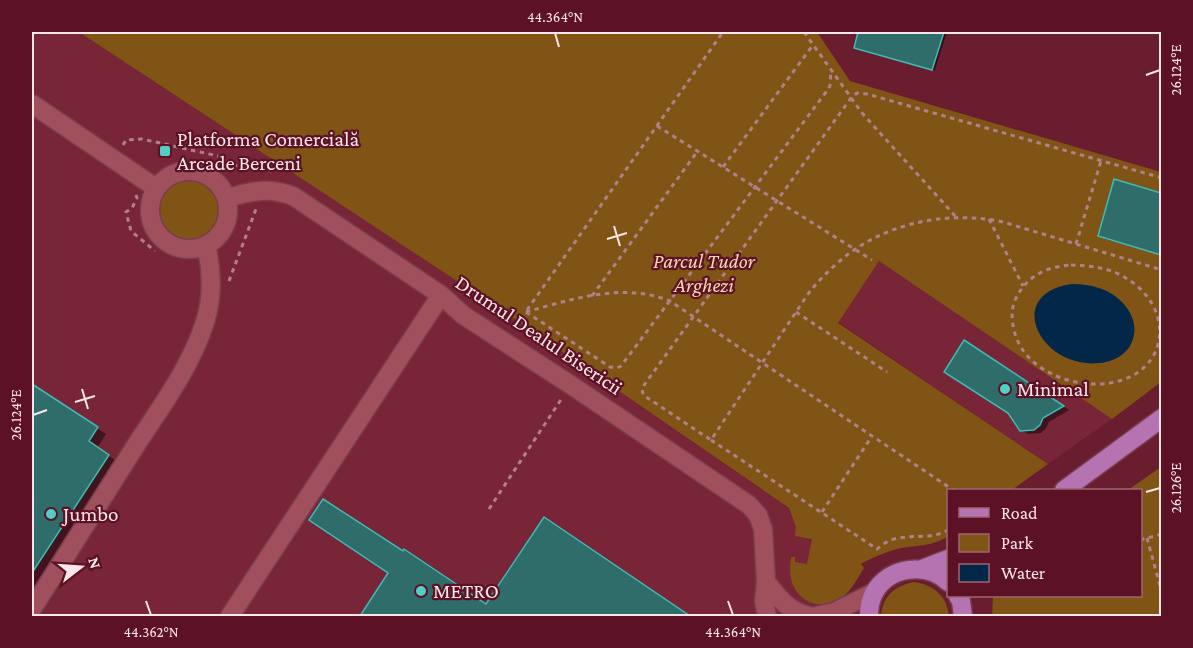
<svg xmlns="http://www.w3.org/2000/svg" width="1193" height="648" viewBox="0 0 1193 648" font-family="'Crimson Pro',serif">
	<rect width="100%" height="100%" fill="#691d2f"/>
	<!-- built -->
	<path fill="#782538" d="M32,32H79L501,310L829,536L835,545L861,564L823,612V616H32Z
		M879,261L1112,419L1048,464L838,322Z"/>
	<!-- green -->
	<path fill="#805414" d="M79,32H817L850,81L1161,172V382L1112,419L879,261L838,323L1048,464L1012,490H948V536C933,547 915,545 897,549C884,553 873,557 861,564L864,568C858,577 851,592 841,598C824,610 802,605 793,585C789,576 790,566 791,557H795V562L807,564L812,539L795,536L796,527L789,508L501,310Z
		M157 210a33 33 0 1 1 66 0a33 33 0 1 1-66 0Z
		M1161,467V616H992L993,596H1140V490H1128Z
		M914,582C934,585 947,596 949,616H881C883,596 894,586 914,582Z"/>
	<!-- water -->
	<path fill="#022748" d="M1072,284C1081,284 1090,285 1099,288C1122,295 1143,320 1131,344C1127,353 1116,360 1106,362C1043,375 1000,294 1072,284Z"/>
	<!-- shadow -->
	<path fill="#0007" d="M860,32H947L935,70L858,49L856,47Z
		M1115,181L1162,195V255L1105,239L1099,235Z
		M971,345L1069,410L1049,422L1046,428L1041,433L1028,434L1022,430Z
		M32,385L106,434L97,448L118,462L32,593Z
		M553,524L689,616H361L391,572L486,605Z"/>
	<!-- building -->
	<path fill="#2e6d69" stroke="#3fbbb5" stroke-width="1.5" d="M858,32H944L932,70L854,48Z
		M1114,179L1161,193V255L1098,236Z
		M964,340L1064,406L1043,418L1040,425L1034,430L1020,431L1008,413L944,372Z
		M32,384L98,427L89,441L109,455L32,573Z
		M323,499L403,551L404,549L486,604L544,517L690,616H360L388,573L309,520Z"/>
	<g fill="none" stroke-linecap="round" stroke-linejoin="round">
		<defs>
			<path id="minor" d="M32,104L156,188
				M150 210a39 39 0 1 1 78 0a39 39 0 1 1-78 0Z
				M226,198C252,192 266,186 293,196L441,295L463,315L571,385L749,505L758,515L763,529L766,582L764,601L767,616
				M766,582C778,597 789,612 809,616
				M32,609C67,553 103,498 138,442C163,404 191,366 205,322C213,297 212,270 206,245
				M230,616L441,295
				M816,616L834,612L875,592"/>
			<path id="major" d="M1064,490L1162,418
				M922,569L948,559
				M958,596L961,601L963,616
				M869,616C869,608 870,601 874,593C889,566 927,562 948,582"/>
		</defs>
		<!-- minor casing -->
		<use href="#minor" stroke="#783c4e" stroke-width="21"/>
		<!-- major casing -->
		<use href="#major" stroke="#783c4e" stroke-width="21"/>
		<!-- path -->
		<path stroke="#b1818b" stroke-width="3" stroke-dasharray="4.5 4.5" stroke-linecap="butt" d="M804,32L862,113L957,218
			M657,126L872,260
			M123,145L126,140L142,139L218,156L232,165L272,171L270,175
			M723,167L813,45
			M1162,178L867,94L857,93L851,98L642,388L643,395L711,440L810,291C823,276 838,261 854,250C896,221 953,211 1003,222L1162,270
			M136,195L137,198L132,208L126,212L131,231L155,251
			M989,219L1023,286
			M1076,244L1101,161
			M1071,265C1090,266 1108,267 1124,277C1176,306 1171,373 1110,383C1073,389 1023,370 1014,330C1012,321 1011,312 1014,303C1019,289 1030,277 1044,271C1053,267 1062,266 1071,265Z
			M229,281L256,209
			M592,296L697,152
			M527,310L723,32
			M526,312C572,299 624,282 670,301L953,490
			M526,312L610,367L617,368L621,366L826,92L830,86L831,70
			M796,312L887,372
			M711,440L877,549C882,545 887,541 894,539C913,534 931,540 948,530
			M489,509L562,398
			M822,512L872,436
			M1147,538L1162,593
			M1140,540L1162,534"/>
		<!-- minor -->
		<use href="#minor" stroke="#a04f5d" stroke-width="18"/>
		<!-- major -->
		<use href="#major" stroke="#b673b2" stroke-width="18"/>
	</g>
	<!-- ticks -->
	<path fill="none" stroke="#fbe7e9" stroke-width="2" d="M555,33L559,47M1146,75L1160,70M614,226L620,246M607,239L627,233M82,389L88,409M75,402L95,396M33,415L47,410M1146,492L1160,488M146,601L151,615M728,601L733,615"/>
	<!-- markers -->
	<g fill="#54cdc7" stroke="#5c1125" stroke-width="2">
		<rect x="159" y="145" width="12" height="12" rx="3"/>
		<circle cx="1005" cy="389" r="6"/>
		<circle cx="51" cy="514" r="6"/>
		<circle cx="421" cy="591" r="6"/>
	</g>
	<g text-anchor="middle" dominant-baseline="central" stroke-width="4.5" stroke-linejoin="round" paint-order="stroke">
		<!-- poi labels -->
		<g font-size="21" fill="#fbe7e9" stroke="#5c1125" text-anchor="start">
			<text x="177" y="139">Platforma Comercială<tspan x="177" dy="24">Arcade Berceni</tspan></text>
			<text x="1017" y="389">Minimal</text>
			<text x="63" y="514">Jumbo</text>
			<text x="433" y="591">METRO</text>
		</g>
		<!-- park labels -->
		<g font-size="21" font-style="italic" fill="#f7d6b1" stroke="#5c1125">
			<text x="704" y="261">Parcul Tudor<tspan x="704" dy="24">Arghezi</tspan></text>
		</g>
		<!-- street labels -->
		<g font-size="21" fill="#fbe7e9" stroke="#5c1125">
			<text transform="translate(539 335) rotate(34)">Drumul Dealul Bisericii</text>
		</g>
	</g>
	<!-- border -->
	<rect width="1193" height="648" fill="none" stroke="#5c1125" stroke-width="66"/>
	<!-- legend -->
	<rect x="947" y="489" width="195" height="108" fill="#5c1125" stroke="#9c6773" stroke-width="1.5"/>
	<rect x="959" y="508" width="30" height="9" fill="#b673b2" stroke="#9c6773" stroke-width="1.5"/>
	<text x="1001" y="519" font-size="18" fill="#fbe7e9">Road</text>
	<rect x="959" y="534" width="30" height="18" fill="#805414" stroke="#9c6773" stroke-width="1.5"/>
	<text x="1001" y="549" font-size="18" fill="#fbe7e9">Park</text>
	<rect x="959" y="564" width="30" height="18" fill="#022748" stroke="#9c6773" stroke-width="1.5"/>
	<text x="1001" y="579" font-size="18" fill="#fbe7e9">Water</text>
	<!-- north arrow -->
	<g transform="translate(81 567) rotate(73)" stroke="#5c1125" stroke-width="4.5" paint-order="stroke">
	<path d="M0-4.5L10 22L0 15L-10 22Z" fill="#fbe7e9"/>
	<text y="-9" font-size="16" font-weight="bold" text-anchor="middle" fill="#fbe7e9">N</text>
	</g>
	<rect x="33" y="33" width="1127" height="582" fill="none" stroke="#fbe7e9" stroke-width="2"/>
	<g font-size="15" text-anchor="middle" fill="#fbe7e9">
		<text x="555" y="22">44.364°N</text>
		<text transform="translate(1176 70) rotate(-90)" y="5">26.124°E</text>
		<text transform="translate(16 415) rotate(-90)" y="5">26.124°E</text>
		<text transform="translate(1176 488) rotate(-90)" y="5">26.126°E</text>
		<text x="151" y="637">44.362°N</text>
		<text x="733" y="637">44.364°N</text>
	</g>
</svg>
